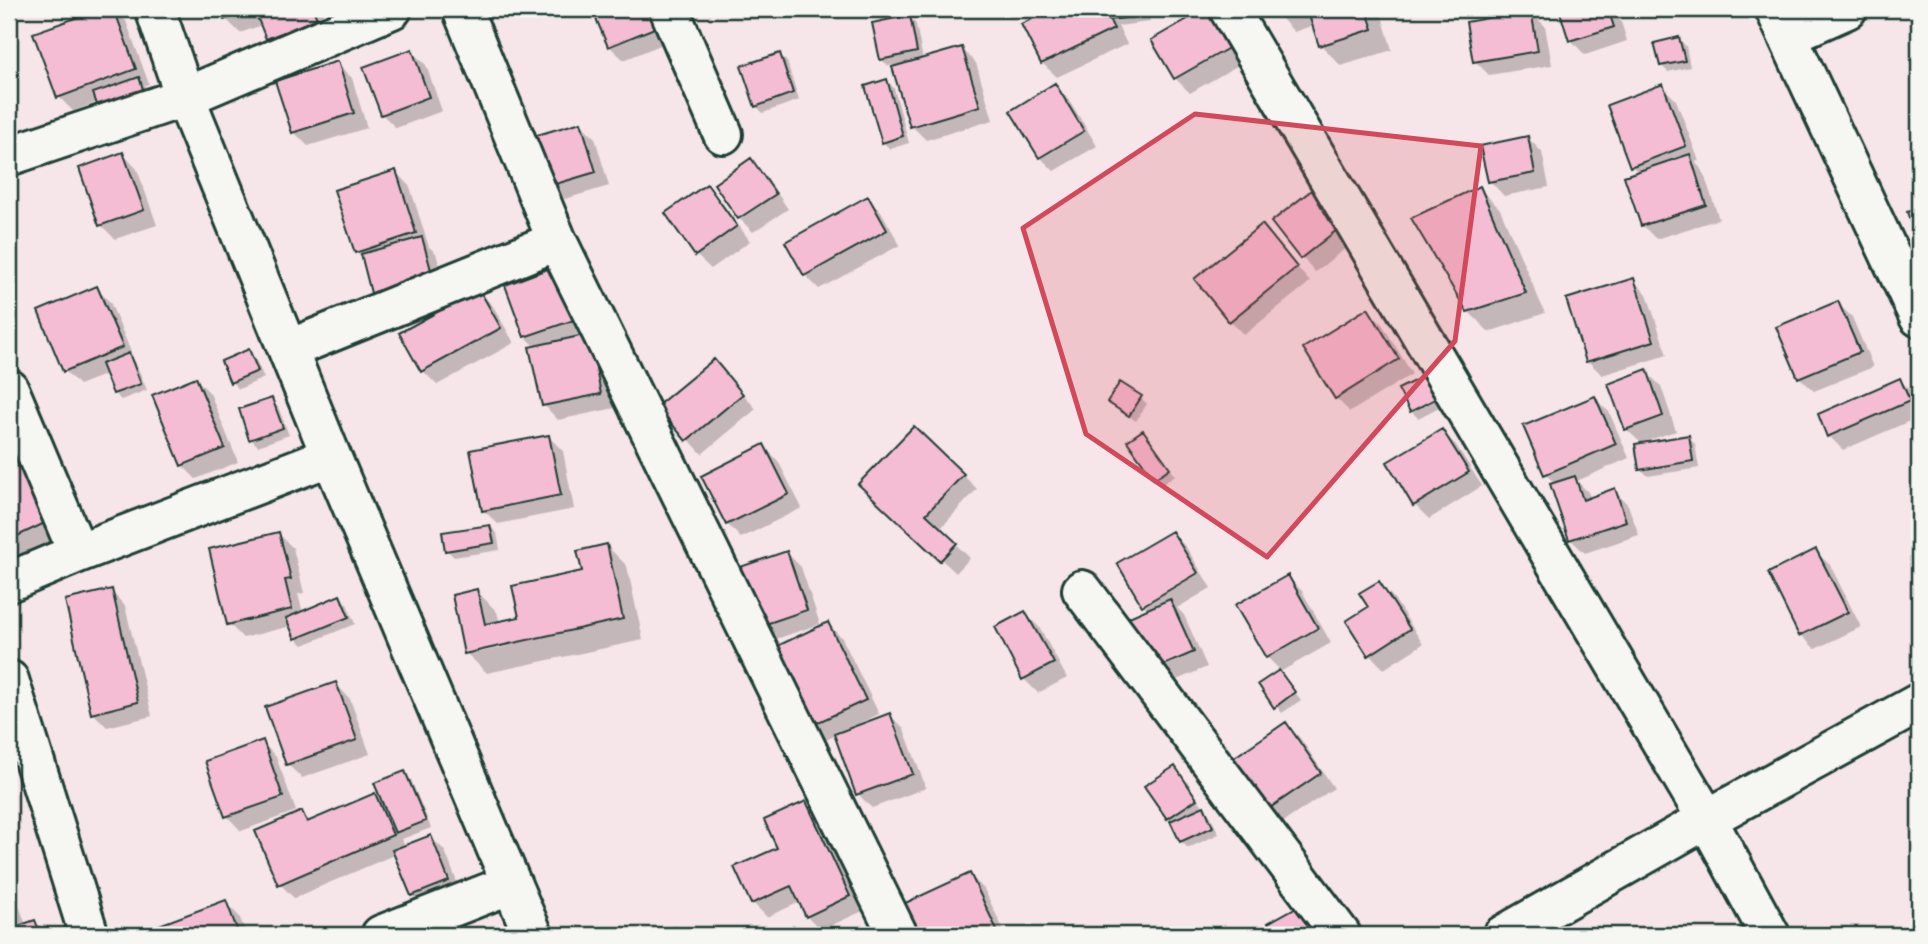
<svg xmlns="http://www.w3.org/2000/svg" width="1928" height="944" viewBox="0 0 1928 944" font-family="Caveat,sans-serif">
	<rect width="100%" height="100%" fill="#f6e5e9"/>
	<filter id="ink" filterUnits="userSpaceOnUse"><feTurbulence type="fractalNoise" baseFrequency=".0143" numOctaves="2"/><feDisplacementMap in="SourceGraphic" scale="14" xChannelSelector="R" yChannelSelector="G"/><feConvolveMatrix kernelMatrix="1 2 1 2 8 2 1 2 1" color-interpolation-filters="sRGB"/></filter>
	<g filter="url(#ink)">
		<!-- shadow -->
		<path fill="#0003" fill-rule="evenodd" d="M106,9H114L126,21L149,84L145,85L153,108L98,102L73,111L59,97L35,34Z
			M222,9H321L330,34L281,52L267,38L262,25L240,33L226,19Z
			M594,9H657L670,41L624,60L609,46Z
			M1057,9H1149L1150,22L1118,26L1127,44L1057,77L1042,63L1024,25Z
			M1155,9H1173L1161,15Z
			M1208,9H1212L1247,60L1190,93L1175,78L1153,41Z
			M1273,9H1380L1392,50L1341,66L1321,45L1314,25L1294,32Z
			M1561,9H1617L1627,41L1585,55L1571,40Z
			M1531,12L1545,26L1552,65L1489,75L1475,61Z
			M909,17L916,24L923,60L962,49L976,63L993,120L926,140L912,126L894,65L888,66L881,59Z
			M1679,39L1686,46L1690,67L1668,72L1661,65Z
			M411,51L426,65L442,111L396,128L382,114Z
			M780,55L787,62L799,100L763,113L756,106Z
			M337,63L352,78L367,128L308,146L294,132Z
			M887,81L894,88L909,143L890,149L883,142Z
			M1055,86L1069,100L1097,146L1054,171L1040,157Z
			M1662,86L1676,100L1699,161L1695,162L1703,171L1719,219L1656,239L1642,225L1639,173L1632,166Z
			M581,124L595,138L609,186L565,199L551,185Z
			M1528,138L1542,152L1549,187L1504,196L1490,181Z
			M123,154L137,169L157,225L115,239L101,225Z
			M751,161L765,175L788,209L753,232L739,218Z
			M396,172L410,187L429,247L436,253L447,295L365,261L356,252Z
			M706,187L721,201L750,241L711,269L696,255Z
			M1479,188L1500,209L1545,313L1489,332L1468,311Z
			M1313,191L1355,241L1315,272L1274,223Z
			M868,199L882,213L900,245L819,289L805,275Z
			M1262,226L1310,282L1244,335L1230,321Z
			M557,267L603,350L615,408L558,420L544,405L537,348L525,336Z
			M1633,280L1647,294L1667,355L1602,375L1588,361Z
			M96,288L110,302L147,390L121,400L114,393L107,374L79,385L65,371Z
			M479,291L493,306L514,343L437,385L422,370Z
			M1837,303L1852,317L1873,367L1814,391L1799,377Z
			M1367,310L1382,324L1412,374L1350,412L1336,398Z
			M248,351L255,358L264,378L239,389L232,382Z
			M1646,372L1661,386L1676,431L1643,442V444L1688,437L1695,444L1699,468L1648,476L1641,469L1642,444L1626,429Z
			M1429,375L1447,403L1418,418L1411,411Z
			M728,376L756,409L702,454L659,406Z
			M196,379L210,393L238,462L196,479L182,465Z
			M1900,380L1914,394L1919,407V417L1843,450L1829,436Z
			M1140,397L1147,404L1136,421L1109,402Z
			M1594,398L1609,412L1629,458L1577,481L1588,492L1591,499L1614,490L1628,505L1639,535L1585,553L1570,539L1556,484L1545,474Z
			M271,400L278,407L289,435L258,446L251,439Z
			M1442,431L1456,445L1482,486L1429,519L1415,505Z
			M549,437L563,451L574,509L498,524L483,510Z
			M1149,439L1175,475L1162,485L1130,441Z
			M764,446L778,461L802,508L741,538L727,524Z
			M14,450L62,536L15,558L9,552V453Z
			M963,475L977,489L940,529L970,558L956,573L875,498Z
			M490,526L497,533L500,550L454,557L447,550Z
			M1172,533L1186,547L1211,588L1177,608L1184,615L1207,667L1158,688L1149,610L1144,605Z
			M279,534L293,548L304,593L298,594L303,613L340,597L347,604L355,624L303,645L296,638L291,626L243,638L229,624Z
			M607,546L627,566L643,640L487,673L466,653L477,591L497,612L500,623L521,619L584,573ZM506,643L509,646L472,654V650Z
			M1815,551L1830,565L1861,627L1815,649L1800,634Z
			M787,553L801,567L820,624L776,639L761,625Z
			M1288,577L1302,591L1331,643L1280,672L1301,700L1282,713L1260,685L1281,671L1267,657Z
			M1378,583L1393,597L1423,644L1384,669L1370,655L1348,622L1371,608Z
			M111,591L125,606L152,716L107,727L93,713Z
			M1025,613L1039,627L1067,678L1038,693L1024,679Z
			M828,624L842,638L879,714L860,723L861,725L890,715L904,729L926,788L872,808L858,794L836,735L826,740L812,725Z
			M336,684L350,699L370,754L302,778L287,764Z
			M1286,724L1300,738L1334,788L1270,831L1256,817Z
			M262,742L276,757L296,811L241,831L227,816Z
			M1174,768L1210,815L1219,834L1188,848L1181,841L1173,823L1147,786Z
			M404,773L411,780L431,828L402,839L405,847L431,837L445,851L462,895L426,909L412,895L396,854L294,898L280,884L302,813L311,822L374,795L385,806Z
			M806,803L820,817L863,911L821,930L807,916L800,902L767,917L753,903L779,849Z
			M970,875L984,889L1006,935H917L903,906Z
			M9,877L26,925L34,922L48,935H9Z
			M225,902L239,916L247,935H156L153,929Z"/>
		<!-- building -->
		<path fill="#f5bdd4" stroke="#1f3d34" stroke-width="2" d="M101,9H114L136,69L57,98L33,33Z
			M220,9H313L317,19L266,39L254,9L224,20Z
			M592,9H650L657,27L608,47Z
			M1053,9H1104L1114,29L1041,64L1021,24Z
			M1107,9H1143L1144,16L1108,20Z
			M1205,9H1213L1234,45L1174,79L1151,40Z
			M1307,9H1366L1373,29L1319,46Z
			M1559,9H1608L1614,27L1569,41Z
			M1531,10L1538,51L1473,62L1466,22Z
			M910,15L917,52L880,60L872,23Z
			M1679,37L1685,61L1660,66L1654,43Z
			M962,47L980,106L910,127L892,67Z
			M412,49L429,97L381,115L363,67Z
			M780,53L793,93L755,107L741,66Z
			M338,61L354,113L292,133L275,81Z
			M139,77L147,101L101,116L93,93Z
			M887,79L903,136L882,143L865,86Z
			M1055,83L1084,131L1039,158L1010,111Z
			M1663,84L1686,146L1630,167L1607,105Z
			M581,122L596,172L549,186L534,136Z
			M1528,136L1535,173L1488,182L1480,146Z
			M123,152L144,210L99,226L79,168Z
			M1690,154L1706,205L1641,226L1624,176Z
			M751,158L776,194L738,219L714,184Z
			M396,170L416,233L355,253L334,190Z
			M707,184L737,226L695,256L665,213Z
			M1480,186L1526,293L1467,312L1411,218Z
			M1313,189L1342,226L1300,259L1271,222Z
			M868,196L887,230L804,276L785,242Z
			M1919,208V246L1907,212Z
			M1262,224L1297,267L1229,322L1194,279Z
			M422,237L434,281L372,297L361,254Z
			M558,265L577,319L524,337L505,285Z
			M1634,278L1654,341L1586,362L1566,299Z
			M97,286L123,347L63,372L38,311Z
			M479,289L501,328L421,372L399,333Z
			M1838,301L1860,352L1798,378L1776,327Z
			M1368,308L1399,359L1335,399L1303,348Z
			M589,334L601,394L542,406L529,347Z
			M249,349L258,371L230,383L221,361Z
			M129,353L141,384L113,394L101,364Z
			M714,359L743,394L686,441L657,406Z
			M1647,369L1663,416L1625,430L1608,384Z
			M1430,373L1441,396L1410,412L1398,389Z
			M196,377L225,448L181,466L152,395Z
			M1900,378L1910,401L1827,437L1818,414Z
			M1120,382L1142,396L1129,416L1107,402Z
			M1595,396L1616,444L1544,475L1523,426Z
			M272,398L283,428L249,440L239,409Z
			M914,426L964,474L926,514L957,543L940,561L858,484Z
			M1442,429L1469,472L1413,506L1387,462Z
			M1143,430L1170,468L1154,479L1127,441Z
			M549,435L561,495L482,511L470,450Z
			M1689,435L1693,461L1639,470L1635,444Z
			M764,444L789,494L726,525L701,476Z
			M14,448L49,521L9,540V451Z
			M1575,476L1583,500L1615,488L1626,521L1569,540L1550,484Z
			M490,525L494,543L445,551L442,532Z
			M1172,531L1198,573L1142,606L1117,563Z
			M279,532L291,579L285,580L292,609L227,625L209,549Z
			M607,544L623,619L464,654L452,595L477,589L485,624L519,617L512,586L582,571L577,551Z
			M1816,549L1848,612L1799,636L1768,573Z
			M787,551L807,610L760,626L740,567Z
			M1288,575L1318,628L1266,658L1235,605Z
			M1379,581L1410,629L1368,656L1346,621L1368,607L1359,593Z
			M112,589L138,702L91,714L65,600Z
			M340,595L349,617L295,639L286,618Z
			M1170,599L1194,652L1143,674L1120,621Z
			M1025,611L1054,663L1022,680L995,627Z
			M828,622L866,700L810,726L773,648Z
			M1279,670L1295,692L1274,708L1258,684Z
			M336,682L357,740L286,765L265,707Z
			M890,713L913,774L856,795L834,734Z
			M1286,722L1321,773L1255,818L1220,767Z
			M263,740L283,797L225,817L205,761Z
			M1175,766L1197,799L1167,819L1144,786Z
			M405,771L426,821L395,833L374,783Z
			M375,793L393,835L278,885L255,831L302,811L307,822Z
			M806,801L850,896L806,917L791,886L751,904L734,867L777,848L764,820Z
			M1204,806L1213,827L1180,842L1170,821Z
			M431,835L449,881L411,896L392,850Z
			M970,873L997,930L986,935H915L901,905Z
			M226,900L239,935H154L151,928Z
			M1302,904L1320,935H1275L1268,923Z
			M35,920L41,935H9V929Z
			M464,927L468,935H442Z
			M674,927L678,935H657Z"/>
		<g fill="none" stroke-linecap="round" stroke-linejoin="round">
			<defs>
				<path id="street" d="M155,9L185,97L331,456L533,935
					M462,9L557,241L898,935
					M669,9L723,134
					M1229,9L1707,819L1770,935
					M1788,35L1847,9
					M9,156L185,97L392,9
					M289,349L557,241
					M9,389L78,553
					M9,582L78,553L331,456
					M1082,590L1341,935
					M9,680L89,935
					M381,935L511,884
					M1503,935L1707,819L1919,703"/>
				<path id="secondary" d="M1775,9L1919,317"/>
			</defs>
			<!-- street casing -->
			<use href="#street" stroke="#1f3d34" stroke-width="44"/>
			<!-- secondary casing -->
			<use href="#secondary" stroke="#1f3d34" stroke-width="44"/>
			<!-- street -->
			<use href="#street" stroke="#f6f6f2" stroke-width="38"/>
			<!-- secondary -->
			<use href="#secondary" stroke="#f6f6f2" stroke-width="38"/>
		</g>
	</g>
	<!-- marked area -->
	<path fill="#d1495b" fill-opacity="0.2" stroke="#d1495b" stroke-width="5" stroke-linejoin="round" d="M1195,114L1481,146L1455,341L1267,557L1086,434L1023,228Z"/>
	<!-- margin -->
	<rect width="1928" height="944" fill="none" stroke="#f6f6f2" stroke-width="35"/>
	<rect x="18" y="18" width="1893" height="909" fill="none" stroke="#1f3d34" stroke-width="2.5" filter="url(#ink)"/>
</svg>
